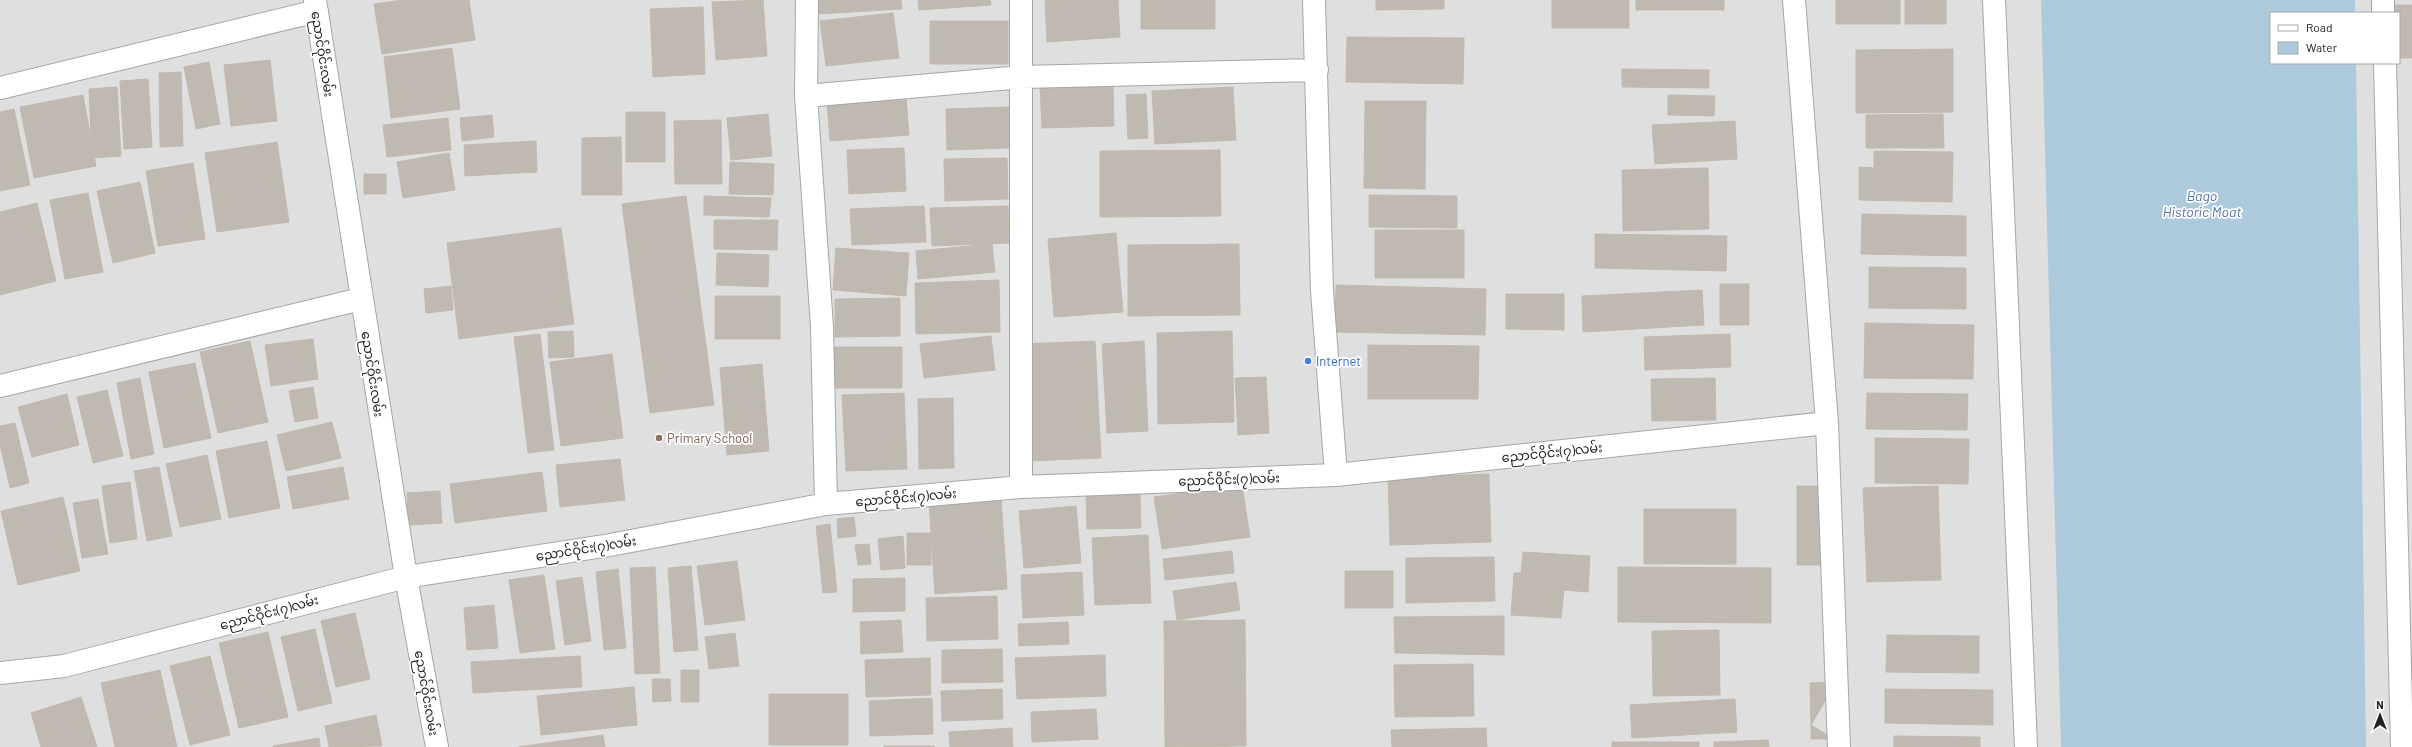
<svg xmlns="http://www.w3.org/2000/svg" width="2412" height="747" viewBox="0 0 2412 747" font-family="Barlow,'Noto Sans Myanmar',sans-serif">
	<rect width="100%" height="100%" fill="#f1f0e9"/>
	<!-- residential -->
	<path fill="#e0dfdf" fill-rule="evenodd" d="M0,0H2412V747H0ZM2271,13H2399V63H2271Z"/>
	<!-- water -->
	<path fill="#adcadc" d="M2041,0H2355V13H2271V63H2356L2366,747H2061Z"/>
	<!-- building -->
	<path fill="#bfb9b2" stroke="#c2b9ac" d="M403,0H469L475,40L382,54L374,4Z
		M763,0L767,56L716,60L712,2Z
		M818,0H901L902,9L818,14Z
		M918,0H990L991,5L919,10Z
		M1045,0H1118L1120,37L1047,42Z
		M1141,0H1215V29H1141Z
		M1376,0H1444V9L1376,10Z
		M1552,0H1629V28H1552Z
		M1636,0H1724V10H1636Z
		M1836,0H1900V24H1836Z
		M1905,0H1946V24H1905Z
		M2395,5H2412V58H2399V13H2395Z
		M703,7L705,74L653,77L650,9Z
		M893,13L899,58L826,66L820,21Z
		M930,21H1008V64H930Z
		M1347,37L1464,38L1463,84L1346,82Z
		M452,48L460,109L391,118L384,57Z
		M1953,49V112L1856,113V50Z
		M270,60L277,121L231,126L224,65Z
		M209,62L220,124L196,129L184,67Z
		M1622,69L1709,70V88L1622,87Z
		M181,72L183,146L160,147L159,73Z
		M148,79L152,147L124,149L120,81Z
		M1113,83L1114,126L1042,128L1040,85Z
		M117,87L121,156L92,158L89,89Z
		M1233,87L1236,140L1155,144L1152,91Z
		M1146,94L1148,138L1128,139L1126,95Z
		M83,95L96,166L34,178L20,107Z
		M1668,95L1715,96L1714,116L1668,115Z
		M906,97L909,135L830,141L827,103Z
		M1365,101H1426L1425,189L1364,188Z
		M1009,107L1010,148L947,150L946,109Z
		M14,109L30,185L0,191V112Z
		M626,112H665V162H626Z
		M768,114L772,156L731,160L727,118Z
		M1943,114L1944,148H1866V115Z
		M492,115L494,137L462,141L460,118Z
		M448,118L451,150L387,157L383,125Z
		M721,120L722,184H675L674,121Z
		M1735,121L1737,159L1655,164L1652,125Z
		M621,137L622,195H582V138Z
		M536,141L537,172L465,176L464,145Z
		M277,142L289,222L217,232L205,153Z
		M904,148L906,191L849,194L847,150Z
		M1220,150L1221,216L1100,217V151Z
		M1874,151L1953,152L1952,202L1859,200V167L1874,168Z
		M449,153L455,190L403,198L397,162Z
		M1007,158L1008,199L945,201L944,159Z
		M730,162L774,164L773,195L729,194Z
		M193,163L205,239L158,246L146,171Z
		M1708,168L1709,229L1623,231L1622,170Z
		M364,174H386V194H364Z
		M140,182L155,253L113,263L97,191Z
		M88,193L103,272L65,279L50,200Z
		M1369,195L1457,196V228L1369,227Z
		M686,196L714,405L650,413L622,204Z
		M704,196L771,198L769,217L704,215Z
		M37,203L56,281L0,295V212Z
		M924,206L926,242L852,245L850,209Z
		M1008,206L1009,243L932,246L930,208Z
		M1862,214L1966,216V256L1861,254Z
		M714,220H778L777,250L714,249Z
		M561,228L574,324L459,339L447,243Z
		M1375,230H1464V278H1375Z
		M1116,233L1123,312L1054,317L1048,239Z
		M1595,234L1727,236L1726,271L1595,268Z
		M992,244L995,272L918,279L916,251Z
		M1239,244L1240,315L1128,316V245Z
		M836,248L909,253L906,296L833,290Z
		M717,253L769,255L768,287L716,285Z
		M1869,267L1966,268V309L1869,308Z
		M999,280L1000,332L916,334L915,283Z
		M1720,284H1749V325H1720Z
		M1336,285L1486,289L1485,335L1335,332Z
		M451,286L453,310L426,313L424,289Z
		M1702,290L1704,325L1583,332L1582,296Z
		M1506,294H1564V330L1506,329Z
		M715,296H780V339H715Z
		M900,298V336L835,337V299Z
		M1865,323L1974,325L1973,379L1864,378Z
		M573,331L574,357L549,358L548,332Z
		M1232,331L1234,422L1158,424L1157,333Z
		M540,334L554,450L528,453L514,337Z
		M1730,334L1731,367L1645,370L1644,337Z
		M991,336L995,370L924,378L920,344Z
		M313,339L318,379L271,386L265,345Z
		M250,341L268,422L218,433L200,352Z
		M1095,341L1101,458L1028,461L1022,344Z
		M1144,341L1148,431L1107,433L1102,344Z
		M1368,345L1479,346L1478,399H1368Z
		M827,347H902V388H827Z
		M612,354L623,438L561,446L550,362Z
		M195,363L211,438L164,448L149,372Z
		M762,364L769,451L727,455L720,368Z
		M1266,377L1269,433L1238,435L1235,378Z
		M140,378L154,454L131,459L117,383Z
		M1715,378L1716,420L1652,421L1651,379Z
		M313,387L318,418L295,422L289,391Z
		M107,390L123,456L93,463L77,397Z
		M904,393L907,469L846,471L842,395Z
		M1867,393L1968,394L1967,430L1866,429Z
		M67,394L79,445L32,457L18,407Z
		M953,398L954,468L919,469L918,399Z
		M332,422L341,458L286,471L277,435Z
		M15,423L29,483L10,488L0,445V426Z
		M1875,438L1969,439L1968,484L1875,483Z
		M267,441L280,508L229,518L216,451Z
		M207,455L221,519L180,527L166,464Z
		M620,459L625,500L560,507L556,465Z
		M159,467L172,536L147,541L134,471Z
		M343,467L349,499L293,509L287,477Z
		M542,472L547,511L455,523L450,484Z
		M1489,474L1491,542L1390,545L1388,478Z
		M130,482L137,539L110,543L102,486Z
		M1242,485L1250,537L1162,549L1154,497Z
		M1797,486H1827V565H1797Z
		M1938,486L1941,580L1867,582L1863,488Z
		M440,491L442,523L408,525L407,493Z
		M1140,494L1141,528L1087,529L1086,495Z
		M1001,496L1007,589L935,594L929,502Z
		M63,497L80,571L18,585L1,511Z
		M98,499L108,554L82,558L73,503Z
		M1076,506L1081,563L1024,568L1019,511Z
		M1644,509H1736V564H1644Z
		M854,517L856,536L838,538L837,519Z
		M830,524L837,592L823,593L816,526Z
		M907,533H931V565H907Z
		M1148,535L1151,603L1095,605L1092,538Z
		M903,536L905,568L881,570L878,539Z
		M869,544L871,564L858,565L855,545Z
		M1232,551L1234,573L1165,580L1163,559Z
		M1523,552L1590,556L1588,592L1564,590L1561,618L1511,615L1514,573H1521Z
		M1494,557L1495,601L1406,603V558Z
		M737,561L745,620L705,625L697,566Z
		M691,566L698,650L674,652L668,568Z
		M655,567L660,673L635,674L630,568Z
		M1618,567L1771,568V623L1618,622Z
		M618,569L626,648L604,650L596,572Z
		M1345,571H1393V608H1345Z
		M1082,572L1084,615L1023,618L1021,575Z
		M544,575L555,649L520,653L509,580Z
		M582,577L591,641L565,645L556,581Z
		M905,578V611L853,612V579Z
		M1236,582L1240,610L1177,620L1173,591Z
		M997,596L998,639L927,641L926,598Z
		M494,605L498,648L467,650L464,608Z
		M355,613L370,679L336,687L321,621Z
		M1504,616V655L1395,653L1394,617Z
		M901,620L903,652L861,654L860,622Z
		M1245,620L1246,746L1165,747L1164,621Z
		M1068,622L1069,644L1019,646L1018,624Z
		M315,629L332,703L298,711L281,637Z
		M1719,630L1720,695L1653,696L1652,631Z
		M268,632L288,717L239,728L219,643Z
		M735,633L739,666L709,669L705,637Z
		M1887,635L1979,636V673L1886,672Z
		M1002,649L1003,682L942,683V650Z
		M1105,655L1106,696L1017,699L1015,658Z
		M210,656L230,735L190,745L170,666Z
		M580,656L582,687L473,693L471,662Z
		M930,658L931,695L866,697L865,660Z
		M1473,664L1474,716L1395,717L1394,665Z
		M160,670L177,747H115L101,683Z
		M681,670H699V702H681Z
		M652,679H670L671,701L653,702Z
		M1836,682L1811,725L1810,683Z
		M634,687L637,725L541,735L537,696Z
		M1002,689L1003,719L942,721L941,691Z
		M1885,689L1993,690V725L1885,723Z
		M769,694H848V745H769Z
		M81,697L97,747H41L31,713Z
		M932,698L933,734L870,736L869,701Z
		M1735,699L1737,732L1632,738L1630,705Z
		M1096,709L1098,739L1032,742L1031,712Z
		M376,715L382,746L329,747L325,726Z
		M1811,725L1834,739H1811Z
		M1012,728L1013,747H950L949,732Z
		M1486,728L1487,747H1392L1391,730Z
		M603,735L605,747H518Z
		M1894,736L1980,737V747H1894Z
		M319,738L320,747H273V746Z
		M1768,740L1769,747H1714V742Z
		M1612,742H1699V747H1612Z
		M884,746H934V747H884Z"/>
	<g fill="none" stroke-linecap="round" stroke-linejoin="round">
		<defs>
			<path id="minor" d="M315,0L406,577L437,747
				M1021,0V487
				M1314,0L1322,291L1336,475
				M1794,0L1827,423L1839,747
				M1994,0L2026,747
				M2383,0V13
				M2385,63L2402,747
				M0,88L317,11
				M806,96L807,0
				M0,386L361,299
				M826,504L822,327L806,96L1022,77L1317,70
				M0,673L64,666L406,577L610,545L826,504L1021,487L1336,475L1827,423"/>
		</defs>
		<!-- minor casing -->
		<use href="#minor" stroke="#a6a6a6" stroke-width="24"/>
		<!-- minor -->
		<use href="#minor" stroke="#fff" stroke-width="22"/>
	</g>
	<!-- markers -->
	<circle fill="#3f7fe0" stroke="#fff" stroke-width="1.5" cx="1308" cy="361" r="4"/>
	<circle fill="#8d6e63" stroke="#fff" stroke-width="1.5" cx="659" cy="438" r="4"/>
	<g text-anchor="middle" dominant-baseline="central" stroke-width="3.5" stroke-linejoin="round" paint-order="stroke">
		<!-- street labels -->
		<g font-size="13" fill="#222" stroke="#fff">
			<text transform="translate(323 54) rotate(81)">ညောင်ဝိုင်းလမ်း</text>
			<text transform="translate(373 374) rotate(81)">ညောင်ဝိုင်းလမ်း</text>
			<text transform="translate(1552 452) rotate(-6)">ညောင်ဝိုင်း(၇)လမ်း</text>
			<text transform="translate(1229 479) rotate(-2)">ညောင်ဝိုင်း(၇)လမ်း</text>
			<text transform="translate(906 497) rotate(-5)">ညောင်ဝိုင်း(၇)လမ်း</text>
			<text transform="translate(586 548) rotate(-9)">ညောင်ဝိုင်း(၇)လမ်း</text>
			<text transform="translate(269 612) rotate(-15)">ညောင်ဝိုင်း(၇)လမ်း</text>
			<text transform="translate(427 693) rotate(80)">ညောင်ဝိုင်းလမ်း</text>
		</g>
		<!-- shop labels -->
		<g font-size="13" fill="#366cbe" stroke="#fff" text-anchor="start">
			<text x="1316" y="361">Internet</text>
		</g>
		<!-- education labels -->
		<g font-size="13" fill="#785e54" stroke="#fff" text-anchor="start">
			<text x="667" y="438">Primary School</text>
		</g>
		<!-- water labels -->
		<g font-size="14" font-style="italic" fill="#5272ad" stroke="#fff">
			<text x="2202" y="195">Bago<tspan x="2202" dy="16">Historic Moat</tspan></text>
		</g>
	</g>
	<!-- legend -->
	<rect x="2270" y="12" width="130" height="52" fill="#ffffff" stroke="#a7a7a7"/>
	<rect x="2278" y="25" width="20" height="6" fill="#ffffff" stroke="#a7a7a7"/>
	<text x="2306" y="32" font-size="12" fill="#222222">Road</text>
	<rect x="2278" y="42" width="20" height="12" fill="#adcadc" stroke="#a7a7a7"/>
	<text x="2306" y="52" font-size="12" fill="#222222">Water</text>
	<!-- north arrow -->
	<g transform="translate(2380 715)" stroke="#ffffff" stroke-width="3" paint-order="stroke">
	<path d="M0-3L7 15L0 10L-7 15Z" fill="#222222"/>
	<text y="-6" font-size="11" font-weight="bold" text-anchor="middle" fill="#222222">N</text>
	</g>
</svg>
